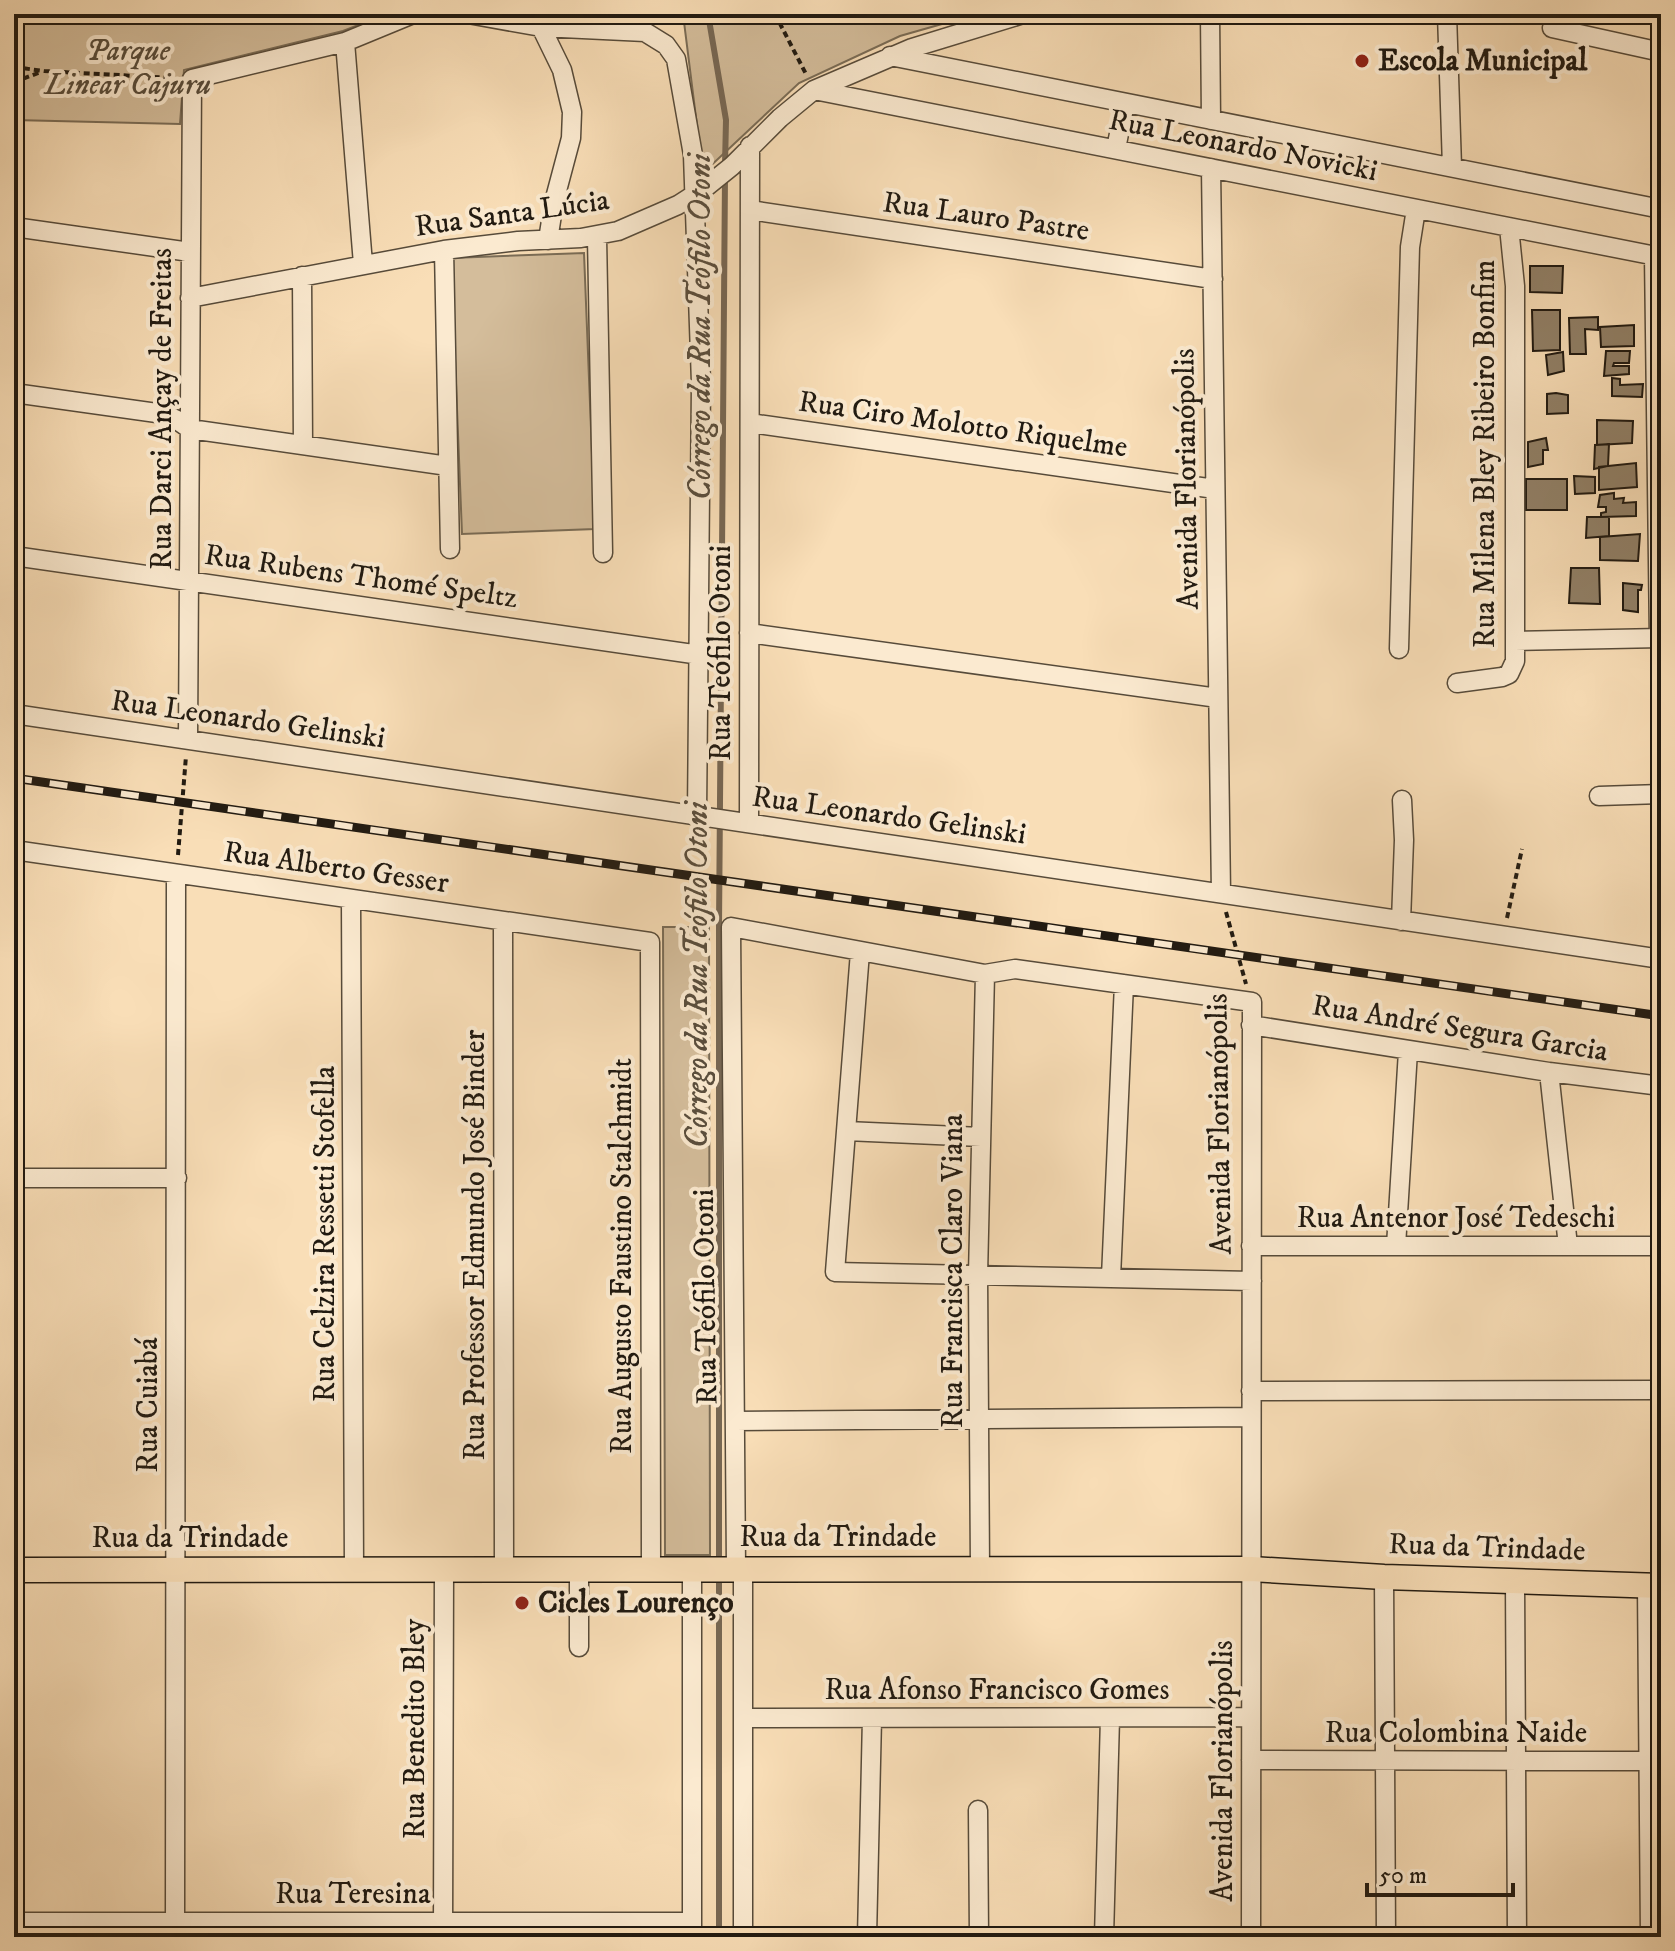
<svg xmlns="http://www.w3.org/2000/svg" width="1675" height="1951" viewBox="0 0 1675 1951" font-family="'IM FELL DW Pica',serif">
	<rect width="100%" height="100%" fill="#f9deb7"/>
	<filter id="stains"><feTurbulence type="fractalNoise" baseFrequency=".0025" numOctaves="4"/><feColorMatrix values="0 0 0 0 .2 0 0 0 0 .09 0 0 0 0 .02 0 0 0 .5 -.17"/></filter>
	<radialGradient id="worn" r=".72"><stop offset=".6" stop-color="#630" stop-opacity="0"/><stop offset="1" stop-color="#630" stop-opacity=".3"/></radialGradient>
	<!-- green -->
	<path fill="#d4bd9b" stroke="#7a6c56" stroke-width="2" d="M14,14H387L343,31L184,70L180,124L14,120Z
		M523,14H977L900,36L799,83L703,173L684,22Z
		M584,253L595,529L462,534L451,258Z
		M663,927H709L710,1555H665Z"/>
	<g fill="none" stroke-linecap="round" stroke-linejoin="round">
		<!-- stream -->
		<path stroke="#776753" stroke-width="6" d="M708,14L726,120L725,165
			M719,1565V927L725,177
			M719,1577V1937"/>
	</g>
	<!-- building -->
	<path fill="#918067" stroke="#211a11" stroke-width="2" d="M1530,266H1563L1562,293L1530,292Z
		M1532,310H1560V350L1533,351Z
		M1598,317V330L1585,329L1586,354H1570L1569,318Z
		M1634,325V346L1601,347L1600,327Z
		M1606,351H1630L1629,363H1614L1613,366H1629V374L1604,376Z
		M1563,352L1564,371L1548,375L1546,355Z
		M1612,378L1620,379V385L1643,384L1642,397L1612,396Z
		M1556,393L1568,395V413L1547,414V394Z
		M1597,420L1633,421L1632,443L1597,445Z
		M1546,438L1548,450H1543V464L1528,467V442Z
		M1609,444L1608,466L1594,469L1595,445Z
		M1636,463L1637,487L1599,490V467Z
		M1574,476L1595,477V493L1575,494Z
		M1526,479H1567V510H1526Z
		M1614,493V499L1624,498L1623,503L1636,502V516L1601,517V513L1606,512V507H1598L1600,495Z
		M1587,517H1609V536L1586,538Z
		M1640,534L1638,561L1600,560V537Z
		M1571,568H1599L1600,604L1569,603Z
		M1623,583L1642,585L1641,590H1638V612L1623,610Z"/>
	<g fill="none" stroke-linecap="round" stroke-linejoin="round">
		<defs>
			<path id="minor" d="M468,14L541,27L645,32L666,45L676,59L693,155L701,383L697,815
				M1210,14L1211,120
				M1447,14L1452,167
				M541,27L562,70L572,112L571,138L554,202L548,240
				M1552,28L1661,52
				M345,42L363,264
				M890,56L1661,209
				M814,90L1661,257
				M1116,149L1125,103
				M1211,168L1221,893
				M750,210L1213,279
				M14,227L190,252
				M597,237L603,553
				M444,250L450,549
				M1654,255L1659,638
				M302,276L303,445
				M190,298L444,250L518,241L581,238L618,231L678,205L706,187L732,166L780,118L814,90L912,48L1023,14
				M14,393L164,414L177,420L190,429L448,466
				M750,423L1215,489
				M14,556L700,655
				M749,633L1218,698
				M1515,641L1661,638
				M1399,649L1410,247L1416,209
				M1457,683L1502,677L1509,674L1515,661V286L1509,227
				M14,714L1661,959
				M188,739L192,79L345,42L413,14
				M1599,796L1661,794
				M749,823L750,146
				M14,850L650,942L651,1569
				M351,899L354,1570
				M503,921L504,1570
				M1401,921L1404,840L1402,800
				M860,952L835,1272L1252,1281
				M1251,1025L1549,1072L1661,1086
				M1549,1072L1568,1246
				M846,1131L981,1137
				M14,1178H177
				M1251,1246H1661
				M1396,1246L1408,1051
				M1111,1277L1124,984
				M1251,1391L1661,1390
				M735,1421L1251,1417
				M736,1569L731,927L985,974L1015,969L1252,1002L1251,1937
				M743,1569V1937
				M980,1569L978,1275L985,974
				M1384,1577L1386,1937
				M1515,1582L1517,1937
				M1647,1586L1650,1937
				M579,1647V1569
				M743,1718L1251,1717
				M1251,1760L1661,1761
				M978,1810L979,1937
				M14,1922H692
				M175,1937L176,874
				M443,1937L444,1569
				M692,1937V1569
				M867,1937L872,1718
				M1104,1937L1110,1718"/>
			<path id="major" d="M14,1570L1251,1569L1384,1577L1661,1586"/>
		</defs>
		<!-- minor casing -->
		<use href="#minor" stroke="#574b3a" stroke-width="21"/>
		<!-- major casing -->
		<use href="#major" stroke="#211a11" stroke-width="27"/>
		<!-- path -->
		<path stroke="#211a11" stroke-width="4" stroke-dasharray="6 4" stroke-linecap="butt" d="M775,14L807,76
			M14,67L44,71L173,78
			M14,82L41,72
			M178,855L186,756
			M1226,912L1246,984
			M1507,918L1522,849"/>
		<!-- minor -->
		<use href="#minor" stroke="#fbead0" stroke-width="18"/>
		<!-- major -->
		<use href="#major" stroke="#f9deb7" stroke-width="24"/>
		<defs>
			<path id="rail" d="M14,778L1661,1016"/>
		</defs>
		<!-- rail casing -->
		<use href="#rail" stroke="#211a11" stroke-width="9"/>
		<!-- rail -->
		<use href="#rail" stroke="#fbead0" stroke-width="6" stroke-dasharray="18" stroke-linecap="butt"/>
	</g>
	<!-- markers -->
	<g fill="#8f2418" stroke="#fbead0" stroke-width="3">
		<circle cx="1362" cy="61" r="8"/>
		<circle cx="522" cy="1603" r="8"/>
	</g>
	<g text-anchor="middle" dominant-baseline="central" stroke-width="8" stroke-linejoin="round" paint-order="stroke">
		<!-- park labels -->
		<g font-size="30" font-style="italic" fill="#574b3a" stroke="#fbead0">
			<text x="128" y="51">Parque<tspan x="128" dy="34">Linear Cajuru</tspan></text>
		</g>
		<!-- poi labels -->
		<g font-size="30" font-weight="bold" fill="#211a11" stroke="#fbead0" text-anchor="start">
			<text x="1378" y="61">Escola Municipal</text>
			<text x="538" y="1603">Cicles Lourenço</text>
		</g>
		<!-- street labels -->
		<g font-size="30" fill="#211a11" stroke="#fbead0">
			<text transform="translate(1243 146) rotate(11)">Rua Leonardo Novicki</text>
			<text transform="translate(512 214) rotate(-8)">Rua Santa Lúcia</text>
			<text transform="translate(986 217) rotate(8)">Rua Lauro Pastre</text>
			<text transform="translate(162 409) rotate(-90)">Rua Darci Ançay de Freitas</text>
			<text transform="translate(963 425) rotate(8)">Rua Ciro Molotto Riquelme</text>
			<text transform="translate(1485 454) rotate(-90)">Rua Milena Bley Ribeiro Bonfim</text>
			<text transform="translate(1187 479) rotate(-91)">Avenida Florianópolis</text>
			<text transform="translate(361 577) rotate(8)">Rua Rubens Thomé Speltz</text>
			<text transform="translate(721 653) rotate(-90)">Rua Teófilo Otoni</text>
			<text transform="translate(248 720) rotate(8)">Rua Leonardo Gelinski</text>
			<text transform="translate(889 816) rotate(8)">Rua Leonardo Gelinski</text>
			<text transform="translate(336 868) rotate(8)">Rua Alberto Gesser</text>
			<text transform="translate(1460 1029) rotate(9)">Rua André Segura Garcia</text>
			<text transform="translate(1220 1124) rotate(-91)">Avenida Florianópolis</text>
			<text x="1456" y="1218">Rua Antenor José Tedeschi</text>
			<text transform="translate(325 1234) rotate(-90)">Rua Celzira Ressetti Stofella</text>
			<text transform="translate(475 1245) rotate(-90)">Rua Professor Edmundo José Binder</text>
			<text transform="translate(622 1256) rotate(-90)">Rua Augusto Faustino Stalchmidt</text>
			<text transform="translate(953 1271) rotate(-90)">Rua Francisca Claro Viana</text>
			<text transform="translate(706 1297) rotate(-91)">Rua Teófilo Otoni</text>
			<text transform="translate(148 1405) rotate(-90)">Rua Cuiabá</text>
			<text x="838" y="1537">Rua da Trindade</text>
			<text x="190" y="1538">Rua da Trindade</text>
			<text transform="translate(1487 1548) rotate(2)">Rua da Trindade</text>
			<text x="997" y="1690">Rua Afonso Francisco Gomes</text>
			<text transform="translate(415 1729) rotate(-90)">Rua Benedito Bley</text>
			<text x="1456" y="1733">Rua Colombina Naide</text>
			<text transform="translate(1223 1771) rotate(-90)">Avenida Florianópolis</text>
			<text x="353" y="1894">Rua Teresina</text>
		</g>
		<!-- water labels -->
		<g font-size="32" font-style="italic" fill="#5a4e3d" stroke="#fbead0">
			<text transform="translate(701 327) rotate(-90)">Córrego da Rua Teófilo Otoni</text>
			<text transform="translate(698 975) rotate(-90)">Córrego da Rua Teófilo Otoni</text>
		</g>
	</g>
	<!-- margin -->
	<rect width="1675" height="1951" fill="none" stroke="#f9deb7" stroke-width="48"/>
	<rect x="16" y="16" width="1643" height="1919" fill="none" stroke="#211a11" stroke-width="4"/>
	<rect x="24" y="24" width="1627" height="1903" fill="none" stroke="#211a11" stroke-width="2"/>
	<!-- scale -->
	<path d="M1367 1883v12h146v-12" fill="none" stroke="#211a11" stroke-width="4"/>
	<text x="1379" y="1883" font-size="24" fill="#211a11" stroke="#fbead0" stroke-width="6" paint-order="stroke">50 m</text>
	<rect width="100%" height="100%" filter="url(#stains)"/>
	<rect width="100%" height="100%" fill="url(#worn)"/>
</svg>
